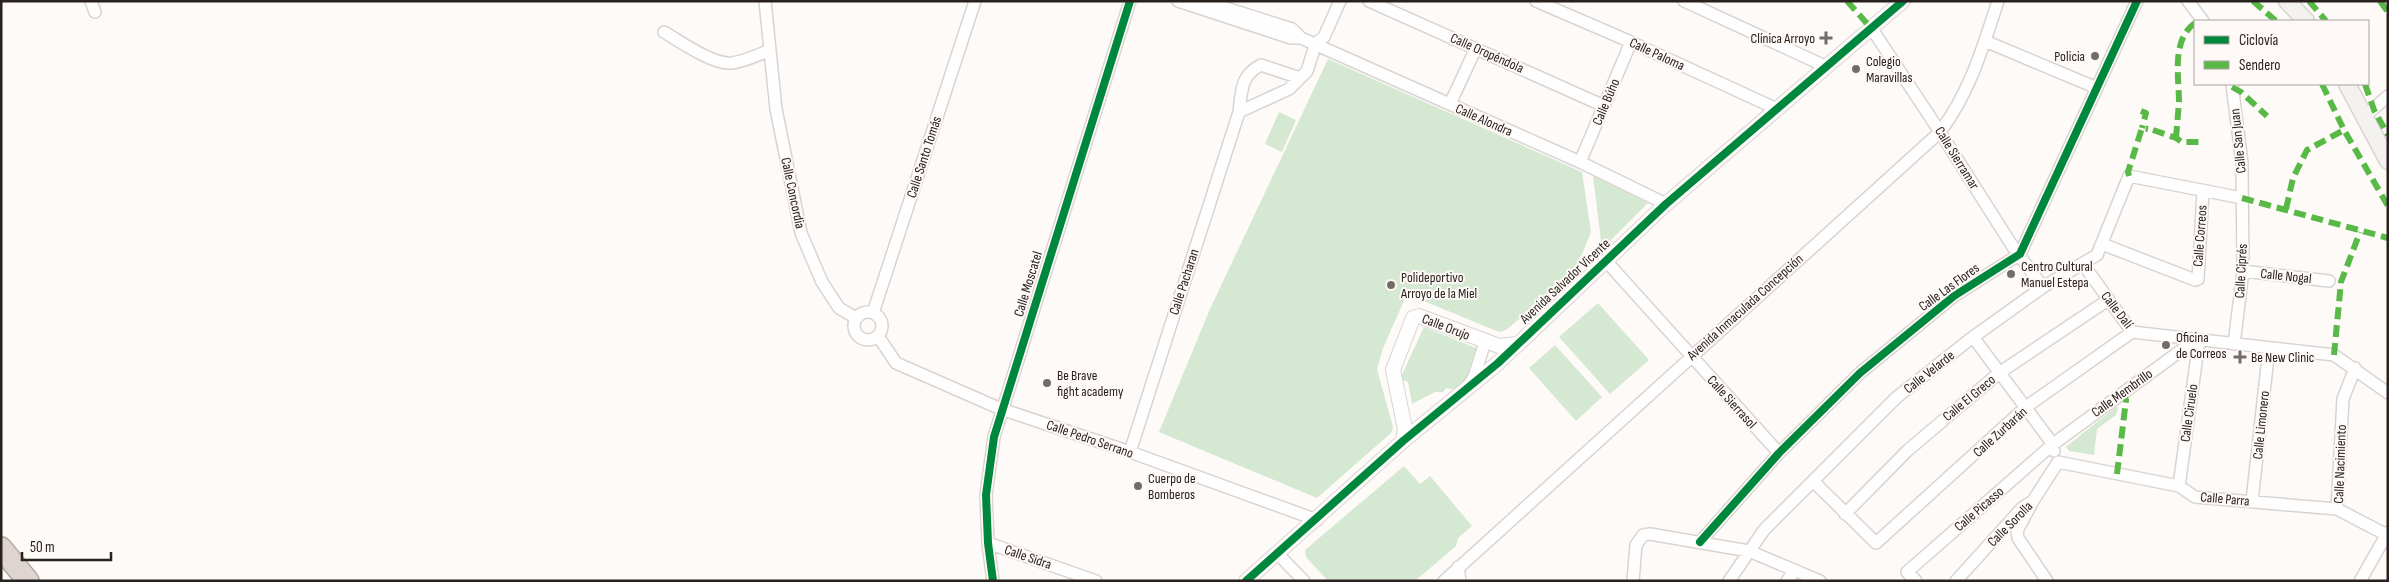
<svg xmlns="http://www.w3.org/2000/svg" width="2389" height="582" viewBox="0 0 2389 582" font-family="'Sofia Sans Condensed',sans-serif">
	<rect width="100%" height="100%" fill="#fdfaf8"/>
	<!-- green -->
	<path fill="#d5e8d2" d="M1328,59L1582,172L1591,232L1583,252L1570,276L1506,330L1499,332L1407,294L1383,348L1377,369L1393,427L1391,433L1317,498L1159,432L1210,309Z
		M1279,112L1296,120L1282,152L1265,144Z
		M1593,176L1648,203L1602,249Z
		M1598,303L1649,360L1610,394L1559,337Z
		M1424,327L1476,348L1465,382L1456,390L1446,388L1443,392H1435L1412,404L1408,382L1400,379Z
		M1555,345L1602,397L1576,421L1529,368Z
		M2116,407L2118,408L2116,415L2097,429L2094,455L2069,451L2066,447L2068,445Z
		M1404,466L1420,484L1430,476L1472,526L1458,538L1456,546L1415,581H1328L1306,557L1305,550Z"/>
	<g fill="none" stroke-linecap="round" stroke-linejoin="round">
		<defs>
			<path id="minor" d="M91,1L95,12
				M765,1L776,109L801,233L822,282L839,308L856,318
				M1178,1L1291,38H1301L1292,29L1204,1
				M1369,1L1604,106
				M1536,1L1631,42L1777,109
				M1684,1L1827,67
				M2188,1L2203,21
				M1872,29L1940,132L2013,247L2043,287
				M664,32C681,42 713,65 732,63C746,61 758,55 770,50
				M1301,38L1580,162L1666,204
				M1985,41L2097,88
				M1300,78L1261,65C1240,76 1242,90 1239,112L1289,89L1307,71L1316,43L1324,37L1340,1
				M2232,84L2242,163L2243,271L2234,344
				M1450,104L1476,48
				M2364,117L2388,96
				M1580,162L1631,42
				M2102,244L2195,280L2198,279L2203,191
				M1606,261L1779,453
				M2083,264L2132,332L2334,355L2388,393
				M2243,271L2329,281
				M854 326a14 14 0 1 1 28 0a14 14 0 1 1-28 0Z
				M873,313L975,1
				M878,336L896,363L1001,409L1130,452L1317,520
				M1973,337L2049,439L2054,451
				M2355,368L2343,399L2337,509L2385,534
				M1468,386L1474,377L1485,342
				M1130,452L1239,112
				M2058,462L2179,486L2195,497L2337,509
				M1813,481L1876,543L2026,407L2132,332
				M2179,486L2199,341
				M2033,501L2017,531L2018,538L2047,581
				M2252,501L2269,348
				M1845,514L1907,451L1999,373L2108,300
				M1700,542L1779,453L1860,373L1954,296L2020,254L2137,1
				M988,543L1096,581
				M1277,553L1304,581
				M1458,567L1460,581
				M993,581L988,543L986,495L994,437L1130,1
				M1444,581L1940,132C1970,92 1983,47 1998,1
				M1633,581L1636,545L1643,535L1650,534L1749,551L1820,581
				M1729,581L1764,530L1897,397L1969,340L2043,287L2097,255L2129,176L2242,198
				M1787,581L1795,570
				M1916,581L1907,572L2052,445L2183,349L2193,340
				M1956,581L2022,508L2033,501L2058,462
				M2360,581L2388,532"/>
			<path id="tertiary" d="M1403,441L1405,429L1393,370L1413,318L1419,316L1499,346L1517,344
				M1246,581L1403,441L1498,363L1666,204L1903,1"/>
			<path id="secondary" d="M2287,1L2306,21
				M2347,84L2388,161"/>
			<path id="motorway" d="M1,548L28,581"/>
		</defs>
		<!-- minor casing -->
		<use href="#minor" stroke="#d9d4d1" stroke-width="14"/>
		<!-- tertiary casing -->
		<use href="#tertiary" stroke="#d9d4d1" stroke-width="16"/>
		<!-- secondary casing -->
		<use href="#secondary" stroke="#d9d4d1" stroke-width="19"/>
		<!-- motorway casing -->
		<use href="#motorway" stroke="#b1a8a1" stroke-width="24"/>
		<!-- minor -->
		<use href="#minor" stroke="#fffefe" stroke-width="11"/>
		<!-- tertiary -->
		<use href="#tertiary" stroke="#fffefe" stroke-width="14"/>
		<!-- secondary -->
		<use href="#secondary" stroke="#f4f2f0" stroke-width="16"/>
		<!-- motorway -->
		<use href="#motorway" stroke="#ded5d0" stroke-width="21"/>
		<!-- quiet -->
		<path stroke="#58b947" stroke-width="6" stroke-dasharray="12 6" stroke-linecap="butt" d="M1847,1L1872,29
			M2253,1L2276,21
			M2309,1L2326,21
			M2380,1L2388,12
			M2322,84L2344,130L2388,206
			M2365,84L2374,110L2388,135
			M2232,87L2241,92L2267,116
			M2141,111L2146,113L2142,128
			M2153,130L2176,138L2182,142H2200
			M2176,138C2177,126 2178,114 2179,102C2179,77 2171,40 2195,23
			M2129,176L2128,172L2142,128L2148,129
			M2242,198L2388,238
			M2286,209L2293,178L2307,150L2344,130
			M2334,355L2341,282L2360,232
			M2117,474L2126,400L2122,393"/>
		<defs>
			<path id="cycleway" d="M1700,542L1779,453L1860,373L1954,296L2020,254L2137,1
				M993,581L988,543L986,495L994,437L1130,1
				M1246,581L1403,441L1498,363L1666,204L1903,1"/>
		</defs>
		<!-- cycleway casing -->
		<use href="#cycleway" stroke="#fef9f7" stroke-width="11"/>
		<!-- cycleway -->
		<use href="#cycleway" stroke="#00873e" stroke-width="8"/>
	</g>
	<!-- markers -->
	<g fill="#736d6a" stroke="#fef9f7" stroke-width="2">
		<path d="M1823.5 30.5h5v5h5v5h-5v5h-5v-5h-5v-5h5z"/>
		<circle cx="2095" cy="56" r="5"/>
		<circle cx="1856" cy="69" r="5"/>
		<circle cx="2011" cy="274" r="5"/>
		<circle cx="1391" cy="285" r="5"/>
		<circle cx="2166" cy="345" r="5"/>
		<path d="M2237.5 349.5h5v5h5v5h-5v5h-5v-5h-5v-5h5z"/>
		<circle cx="1047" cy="383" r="5"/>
		<circle cx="1138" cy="486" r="5"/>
	</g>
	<g text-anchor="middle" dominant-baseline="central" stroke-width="4" stroke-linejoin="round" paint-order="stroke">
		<!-- poi labels -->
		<g font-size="14" fill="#29211d" stroke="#fef9f7" text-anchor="start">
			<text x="1815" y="38" text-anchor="end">Clínica Arroyo</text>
			<text x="2085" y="56" text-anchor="end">Policia</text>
			<text x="1866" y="61">Colegio<tspan x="1866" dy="16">Maravillas</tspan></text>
			<text x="2021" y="266">Centro Cultural<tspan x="2021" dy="16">Manuel Estepa</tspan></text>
			<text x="1401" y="277">Polideportivo<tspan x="1401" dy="16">Arroyo de la Miel</tspan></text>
			<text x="2176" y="337">Oficina<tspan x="2176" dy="16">de Correos</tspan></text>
			<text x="2251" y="357">Be New Clinic</text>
			<text x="1057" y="375">Be Brave<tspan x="1057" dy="16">fight academy</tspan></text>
			<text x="1148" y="478">Cuerpo de<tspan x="1148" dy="16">Bomberos</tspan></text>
		</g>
		<!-- street labels -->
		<g font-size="14" fill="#29211d" stroke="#fef9f7">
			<text transform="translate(1487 53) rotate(24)">Calle Oropéndola</text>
			<text transform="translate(1657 54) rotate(25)">Calle Paloma</text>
			<text transform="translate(1606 102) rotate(-67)">Calle Búho</text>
			<text transform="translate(1484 120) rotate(24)">Calle Alondra</text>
			<text transform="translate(2238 141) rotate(-96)">Calle San Juan</text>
			<text transform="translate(924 157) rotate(-72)">Calle Santo Tomás</text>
			<text transform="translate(1957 158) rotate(58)">Calle Sierramar</text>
			<text transform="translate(793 193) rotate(78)">Calle Concordia</text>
			<text transform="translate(2200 236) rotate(-86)">Calle Correos</text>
			<text transform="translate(2241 271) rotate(-87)">Calle Ciprés</text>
			<text transform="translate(2286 276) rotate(6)">Calle Nogal</text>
			<text transform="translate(1565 281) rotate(-43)">Avenida Salvador Vicente</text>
			<text transform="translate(1184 282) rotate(-72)">Calle Pacharan</text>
			<text transform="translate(1028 284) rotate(-73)">Calle Moscatel</text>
			<text transform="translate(1949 287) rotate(-36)">Calle Las Flores</text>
			<text transform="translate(1745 307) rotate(-42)">Avenida Inmaculada Concepción</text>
			<text transform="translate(2117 310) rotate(52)">Calle Dalí</text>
			<text transform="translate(1446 327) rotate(21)">Calle Orujo</text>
			<text transform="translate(1929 372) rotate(-38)">Calle Velarde</text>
			<text transform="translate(2122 393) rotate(-36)">Calle Membrillo</text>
			<text transform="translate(1969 398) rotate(-40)">Calle El Greco</text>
			<text transform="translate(1732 402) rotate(48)">Calle Sierrasol</text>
			<text transform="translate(2189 413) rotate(-82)">Calle Ciruelo</text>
			<text transform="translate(2261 425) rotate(-84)">Calle Limonero</text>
			<text transform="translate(2000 432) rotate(-42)">Calle Zurbarán</text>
			<text transform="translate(1090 439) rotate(19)">Calle Pedro Serrano</text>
			<text transform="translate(2340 464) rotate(-88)">Calle Nacimiento</text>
			<text transform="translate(2225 499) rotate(5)">Calle Parra</text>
			<text transform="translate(1979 509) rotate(-41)">Calle Picasso</text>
			<text transform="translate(2010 524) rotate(-45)">Calle Sorolla</text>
			<text transform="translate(1028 557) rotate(19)">Calle Sidra</text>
		</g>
	</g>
	<!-- border -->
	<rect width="2389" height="582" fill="none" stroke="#29211d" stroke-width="5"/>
	<!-- legend -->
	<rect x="2194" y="20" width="175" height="65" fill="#fef9f7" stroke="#a9a3a0"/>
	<rect x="2204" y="36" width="25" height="8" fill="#00873e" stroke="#a9a3a0"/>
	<text x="2239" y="45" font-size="15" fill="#29211d">Ciclovía</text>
	<rect x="2204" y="61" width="25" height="8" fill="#58b947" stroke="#a9a3a0"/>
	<text x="2239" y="70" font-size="15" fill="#29211d">Sendero</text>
	<!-- scale -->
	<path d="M22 552v8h89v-8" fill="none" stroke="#29211d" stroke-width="2.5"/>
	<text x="30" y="552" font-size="15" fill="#29211d" stroke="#fef9f7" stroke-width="4" paint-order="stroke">50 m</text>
</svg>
